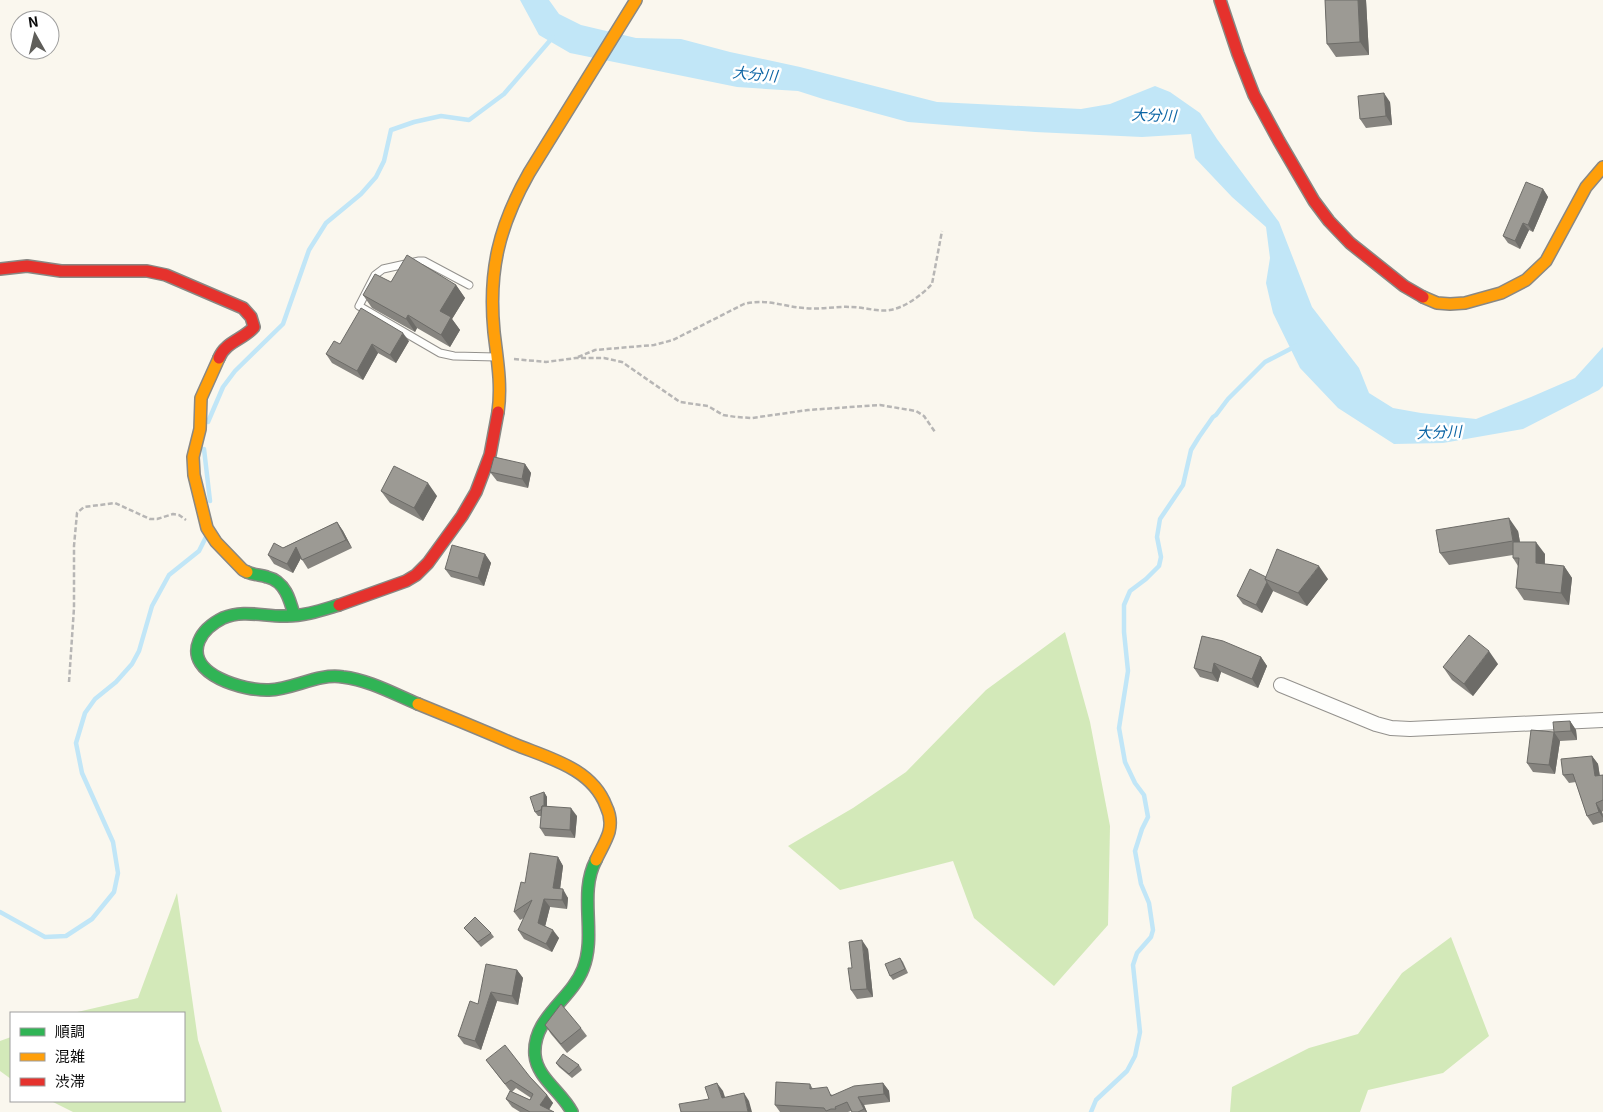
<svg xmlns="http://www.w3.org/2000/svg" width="1603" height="1112" viewBox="0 0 1603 1112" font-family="Georgia,'Noto Sans JP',serif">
	<rect width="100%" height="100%" fill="#faf7ee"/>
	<!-- forest -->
	<path fill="#d3e9b9" d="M1065,632L1090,722L1110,826L1108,925L1054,986L974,918L953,861L840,890L788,846L853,808L906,772L986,690Z
		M177,893L198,1040L222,1112H73L51,1101H184V1013H73L138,998Z
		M1451,937L1489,1036L1443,1073L1368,1090L1360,1112H1230L1232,1087L1309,1048L1358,1034L1402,973Z
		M11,1037V1079L0,1071V1041Z"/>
	<!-- water -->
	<path fill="#c1e6f7" d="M520,0H549L559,14L581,25L636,38L681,39L730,52L800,67L937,102L1081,109L1110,104L1155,86L1170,92L1200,113L1217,139L1279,222L1312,307L1359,368L1369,393L1393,408L1421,413L1476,419L1531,397L1575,378L1603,347V386L1599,390L1523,429L1443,443L1394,444L1338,408L1300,368L1273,313L1266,283L1270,258L1266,227L1232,197L1195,158L1191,134L1142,137L1035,132L908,122L823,99L798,91L737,87L570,53L539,35Z"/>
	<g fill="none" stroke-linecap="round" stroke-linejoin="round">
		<!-- stream -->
		<path stroke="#c1e6f7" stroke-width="4.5" d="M208,422L223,387L235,371L283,324L309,250L326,223L361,194L376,177L384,161L391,130L414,122L441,116L469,120L504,94L553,37
			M204,449L210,501
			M0,912L45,937L66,936L92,919L114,892L118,873L113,842L82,773L76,743L85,713L95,699L116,682L132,664L139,651L152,606L169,575L199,551L206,537
			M1091,1112L1096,1100L1127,1071L1135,1056L1140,1032L1133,965L1137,953L1151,937L1153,930L1149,903L1141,884L1135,851L1142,829L1148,817L1144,795L1135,783L1125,762L1119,728L1128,671L1124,632V605L1130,591L1146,579L1159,566L1161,557L1157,537L1160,519L1183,485L1191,450L1199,437L1213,417L1216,415L1228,399L1265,362L1296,346"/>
		<defs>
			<path id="lane" d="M469,285L424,261H419L383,269L375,275L359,306L440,353L454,356L496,357"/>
			<path id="street" d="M1281,685L1376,724L1391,728L1410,729L1603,720"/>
			<path id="fast" d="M247,572C254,575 261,575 267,577C285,581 290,600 294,615
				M339,605C322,610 305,616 287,616C265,617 244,609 223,618C213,623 203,631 199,641C185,675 245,691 269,690C294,689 318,673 343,677C369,680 394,694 418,704
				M572,1112C562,1092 537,1078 535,1055C532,1018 571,1000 583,969C597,934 578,894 596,860"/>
			<path id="slow" d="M1423,297L1437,303L1450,304L1465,303L1501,293L1526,280L1546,261L1586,187L1603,167
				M219,358L201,398L200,429L193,457L194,475L207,528L216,542L243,570L247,572
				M498,412C502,385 497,358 494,332C488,271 499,226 529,173L636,0
				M418,704C450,717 482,730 514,744C548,758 592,768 606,806C610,814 611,824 609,832C606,842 600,851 596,860"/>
			<path id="jam" d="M1220,0L1238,54L1254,95L1279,141L1314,201L1329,221L1350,243L1404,286L1423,297
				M0,269L27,266L61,271H147L166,275L243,308L251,317L254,327C244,339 225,342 219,358
				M339,605L406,581L416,575L428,563L462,516L476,492L490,455L498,412"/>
		</defs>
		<!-- lane casing -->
		<use href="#lane" stroke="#93918d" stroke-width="9"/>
		<!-- street casing -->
		<use href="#street" stroke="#93918d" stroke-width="16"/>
		<!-- fast casing -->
		<use href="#fast" stroke="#898884" stroke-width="14"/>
		<!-- slow casing -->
		<use href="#slow" stroke="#898884" stroke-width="14"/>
		<!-- jam casing -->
		<use href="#jam" stroke="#898884" stroke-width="14"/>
		<!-- path -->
		<path stroke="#b7b6b5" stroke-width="2.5" stroke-dasharray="5 2.5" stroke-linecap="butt" d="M578,357L595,350L654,345L673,340L744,304C766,298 784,307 805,308C820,310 836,306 851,307C864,307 877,312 890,310C904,308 922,295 932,284L942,231
			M514,359L546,362L576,358H604L622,362L680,402L708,406L723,415L736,417L752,418L808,410L880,405L916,411L924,416L935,432
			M69,682L74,608V546L77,513L84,507L115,503L150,519H157L173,514L179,515L186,520"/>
		<!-- lane -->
		<use href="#lane" stroke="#fefefc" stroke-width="7"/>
		<!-- street -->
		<use href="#street" stroke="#fefefc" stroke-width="14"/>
		<!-- fast -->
		<use href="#fast" stroke="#30b455" stroke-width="11"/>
		<!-- slow -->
		<use href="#slow" stroke="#ff9f0a" stroke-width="11"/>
		<!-- jam -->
		<use href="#jam" stroke="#e5322d" stroke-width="11"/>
	</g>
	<!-- wall -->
	<path fill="#86847f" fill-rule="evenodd" d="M1325,0H1366L1369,55L1336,57L1327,44Z
		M1390,102L1392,125L1366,128L1360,119Z
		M1543,189L1548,197L1533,232L1529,230L1520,249L1508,243L1503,236Z
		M391,282L456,285L465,298L452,319L460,330L450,347L417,328L415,332L372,308L363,295Z
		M409,341L396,363L378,353L363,380L332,363L326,354L340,344Z
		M525,464L531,473L528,488L497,481L490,472Z
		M381,491L437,496L423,521L390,503Z
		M337,522L343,531L352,548L308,569L301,558L293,573L274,564L268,555Z
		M1518,531L1520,542L1545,554V564L1564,566L1572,578L1569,605L1524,600L1516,588L1518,566L1513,558V555L1449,565L1440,553Z
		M485,554L491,563L484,586L451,577L445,569Z
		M1266,577L1328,579L1307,606L1273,591L1262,613L1243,604L1237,596Z
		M1202,636L1261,657L1267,666L1258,688L1221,672L1218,682L1200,677L1194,668Z
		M1498,664L1473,696L1452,680L1443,667Z
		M1570,721L1576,730L1577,740L1560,741L1555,774L1533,772L1527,763L1554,732Z
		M1592,756L1598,764L1600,776L1603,775V811L1602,812L1603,814V822L1593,825L1587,816L1576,782L1569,783L1563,775Z
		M544,792L547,797V806L577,816L575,838L545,836L540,828L541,816H538L535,812Z
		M558,857L563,866L560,889L568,898L567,909L550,907L545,926L559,938L552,952L524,939L518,930L524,918L520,920L514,912L525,883Z
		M464,928L491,933L494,937L481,947Z
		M868,949L873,997L857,999L851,990L852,968Z
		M900,958L903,962L908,973L893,980L890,976Z
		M517,970L523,978L518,1005L497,1001L481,1050L464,1044L458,1036L478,1004Z
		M545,1025L581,1028L587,1036L567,1053L551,1034Z
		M486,1060L530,1077L547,1095L553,1103L549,1110L554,1112H520L512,1107L506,1099L510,1091ZM516,1088L531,1098L530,1100L512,1092Z
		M556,1063L579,1065L582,1070L572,1078L559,1067Z
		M883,1083L889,1091L890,1102L864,1105L867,1112H852L851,1111L848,1112H780L775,1105L810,1084L813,1089L833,1095Z"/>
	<!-- shaded-wall -->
	<path fill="#6d6c68" d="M1358,0H1366L1369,55L1360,42Z
		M1384,93L1390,102L1392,125L1386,116Z
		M1543,189L1548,197L1533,232L1528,225Z
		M1523,223L1529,230L1520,249L1515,241Z
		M456,285L465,298L452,319L460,330L450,347L441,335L440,311Z
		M408,315L417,328L415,332L406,319Z
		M403,333L409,341L396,363L390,355Z
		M372,344L378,353L363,380L357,371Z
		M525,464L531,473L528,488L522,479Z
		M428,483L437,496L423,521L414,508Z
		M1509,518L1518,531L1522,554L1513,541Z
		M337,522L343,531L352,548L346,540Z
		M1536,542L1545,554L1544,575L1536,563Z
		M296,547L302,556L293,573L287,564Z
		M485,554L491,563L484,586L478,578Z
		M1319,566L1328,579L1307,606L1298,593Z
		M1564,566L1572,578L1569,605L1561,593Z
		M1267,582L1273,591L1262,613L1256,605Z
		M1489,651L1498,664L1473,696L1464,684Z
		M1261,657L1267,666L1258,688L1252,679Z
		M1214,663L1221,672L1218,682L1212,673Z
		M1570,721L1576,730L1577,740L1571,731Z
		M1554,732L1560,741L1555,774L1549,765Z
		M1592,756L1598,764L1601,785L1595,776Z
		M544,792L547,797V814L544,809Z
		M1596,803L1602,812L1603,818L1599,812Z
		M571,808L577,816L575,838L570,830Z
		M558,857L563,866L559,897L553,888Z
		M563,889L568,898L567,909L562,900Z
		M544,899L550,907L544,931L538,923Z
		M553,930L559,938L552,952L546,944Z
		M862,940L868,949L873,997L867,989Z
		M517,970L523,978L518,1005L512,996Z
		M491,992L497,1001L481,1050L475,1041Z
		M717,1083L723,1091L728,1106L722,1098Z
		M883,1083L889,1091L890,1102L884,1094Z
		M744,1093L749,1101L752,1112H748Z
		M547,1095L553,1103L547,1112L540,1105Z
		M858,1097L864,1105L867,1112H866L864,1109Z"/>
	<!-- building -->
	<path fill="#9c9a94" stroke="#6d6c68" d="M1325,0H1358L1360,42L1327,44Z
		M1384,93L1386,116L1360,119L1358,96Z
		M1526,182L1543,189L1528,225L1523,223L1515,241L1503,236Z
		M407,255L456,285L440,311L451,317L441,335L408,315L406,319L363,295L375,274L391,282Z
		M361,308L403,333L390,355L372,344L357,371L326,354L334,341L340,344Z
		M494,457L525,464L522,479L490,472Z
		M394,466L428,483L414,508L381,491Z
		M1509,518L1513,541L1440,553L1436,530Z
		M337,522L346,540L302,560L296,547L287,564L268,555L274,543L283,548Z
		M1513,542H1536V563L1564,566L1561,593L1516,588L1519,558H1513Z
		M452,545L485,554L478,578L445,569Z
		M1277,549L1319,566L1298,593L1265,579Z
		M1250,569L1266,577L1265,579L1267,582L1256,605L1237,596Z
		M1469,635L1489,651L1464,684L1443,667Z
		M1202,636L1223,641L1261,657L1252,679L1214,663L1212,673L1194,668Z
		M1570,721L1571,731L1554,732L1553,722Z
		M1531,730L1554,732L1549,765L1527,763Z
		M1592,756L1595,776L1603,775V800L1596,803L1599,812L1587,816L1573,774L1563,775L1561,759Z
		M544,792V806H542L541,810L535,812L530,797Z
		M542,806L571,808L570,830L540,828Z
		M530,853L558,857L553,888L563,889L562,900L544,899L538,923L553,930L546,944L518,930L532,900L514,912L521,882L525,883Z
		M475,917L491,933L478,942L464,928Z
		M862,940L867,989L851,990L848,968H852L849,942Z
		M900,958L905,969L890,976L885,964Z
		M486,964L517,970L512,996L491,992L475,1041L458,1036L470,1001L478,1004Z
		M561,1004L581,1028L561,1044L545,1025Z
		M505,1045L530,1077L547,1095L540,1105L554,1112H530L506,1099L510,1091L530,1100L533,1094L511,1080L505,1084L486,1060Z
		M563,1054L579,1065L569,1074L556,1063Z
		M776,1082L810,1084V1089L827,1087L831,1096L854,1086L883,1083L884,1094L858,1097L864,1109L858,1112H852L847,1102L835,1107L836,1109H831L826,1111L824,1108L775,1105Z
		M717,1083L722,1098L744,1093L748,1112H681L679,1104L709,1099L705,1087Z"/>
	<g text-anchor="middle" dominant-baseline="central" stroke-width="5" stroke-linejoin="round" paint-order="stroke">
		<!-- water labels -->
		<g font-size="15" font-style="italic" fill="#0c65a5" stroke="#fff">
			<text transform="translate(755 73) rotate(5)">大分川</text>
			<text transform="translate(1154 114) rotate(2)">大分川</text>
			<text transform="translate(1439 431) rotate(-2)">大分川</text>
		</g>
	</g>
	<!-- legend -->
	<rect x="10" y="1012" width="175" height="90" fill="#ffffff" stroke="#9d9d9d"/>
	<rect x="20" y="1028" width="25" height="8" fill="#30b455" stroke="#9d9d9d"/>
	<text x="55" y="1037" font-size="15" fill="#0b0b0b">順調</text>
	<rect x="20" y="1053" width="25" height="8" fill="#ff9f0a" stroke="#9d9d9d"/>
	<text x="55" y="1062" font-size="15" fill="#0b0b0b">混雑</text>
	<rect x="20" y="1078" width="25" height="8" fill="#e5322d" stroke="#9d9d9d"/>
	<text x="55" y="1087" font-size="15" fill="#0b0b0b">渋滞</text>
	<!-- north arrow -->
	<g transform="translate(35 35) rotate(352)"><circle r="24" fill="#ffffff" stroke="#9d9d9d"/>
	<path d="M0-4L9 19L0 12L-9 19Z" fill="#5f5e5a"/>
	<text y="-8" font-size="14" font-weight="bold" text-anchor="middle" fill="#0b0b0b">N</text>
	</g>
</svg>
